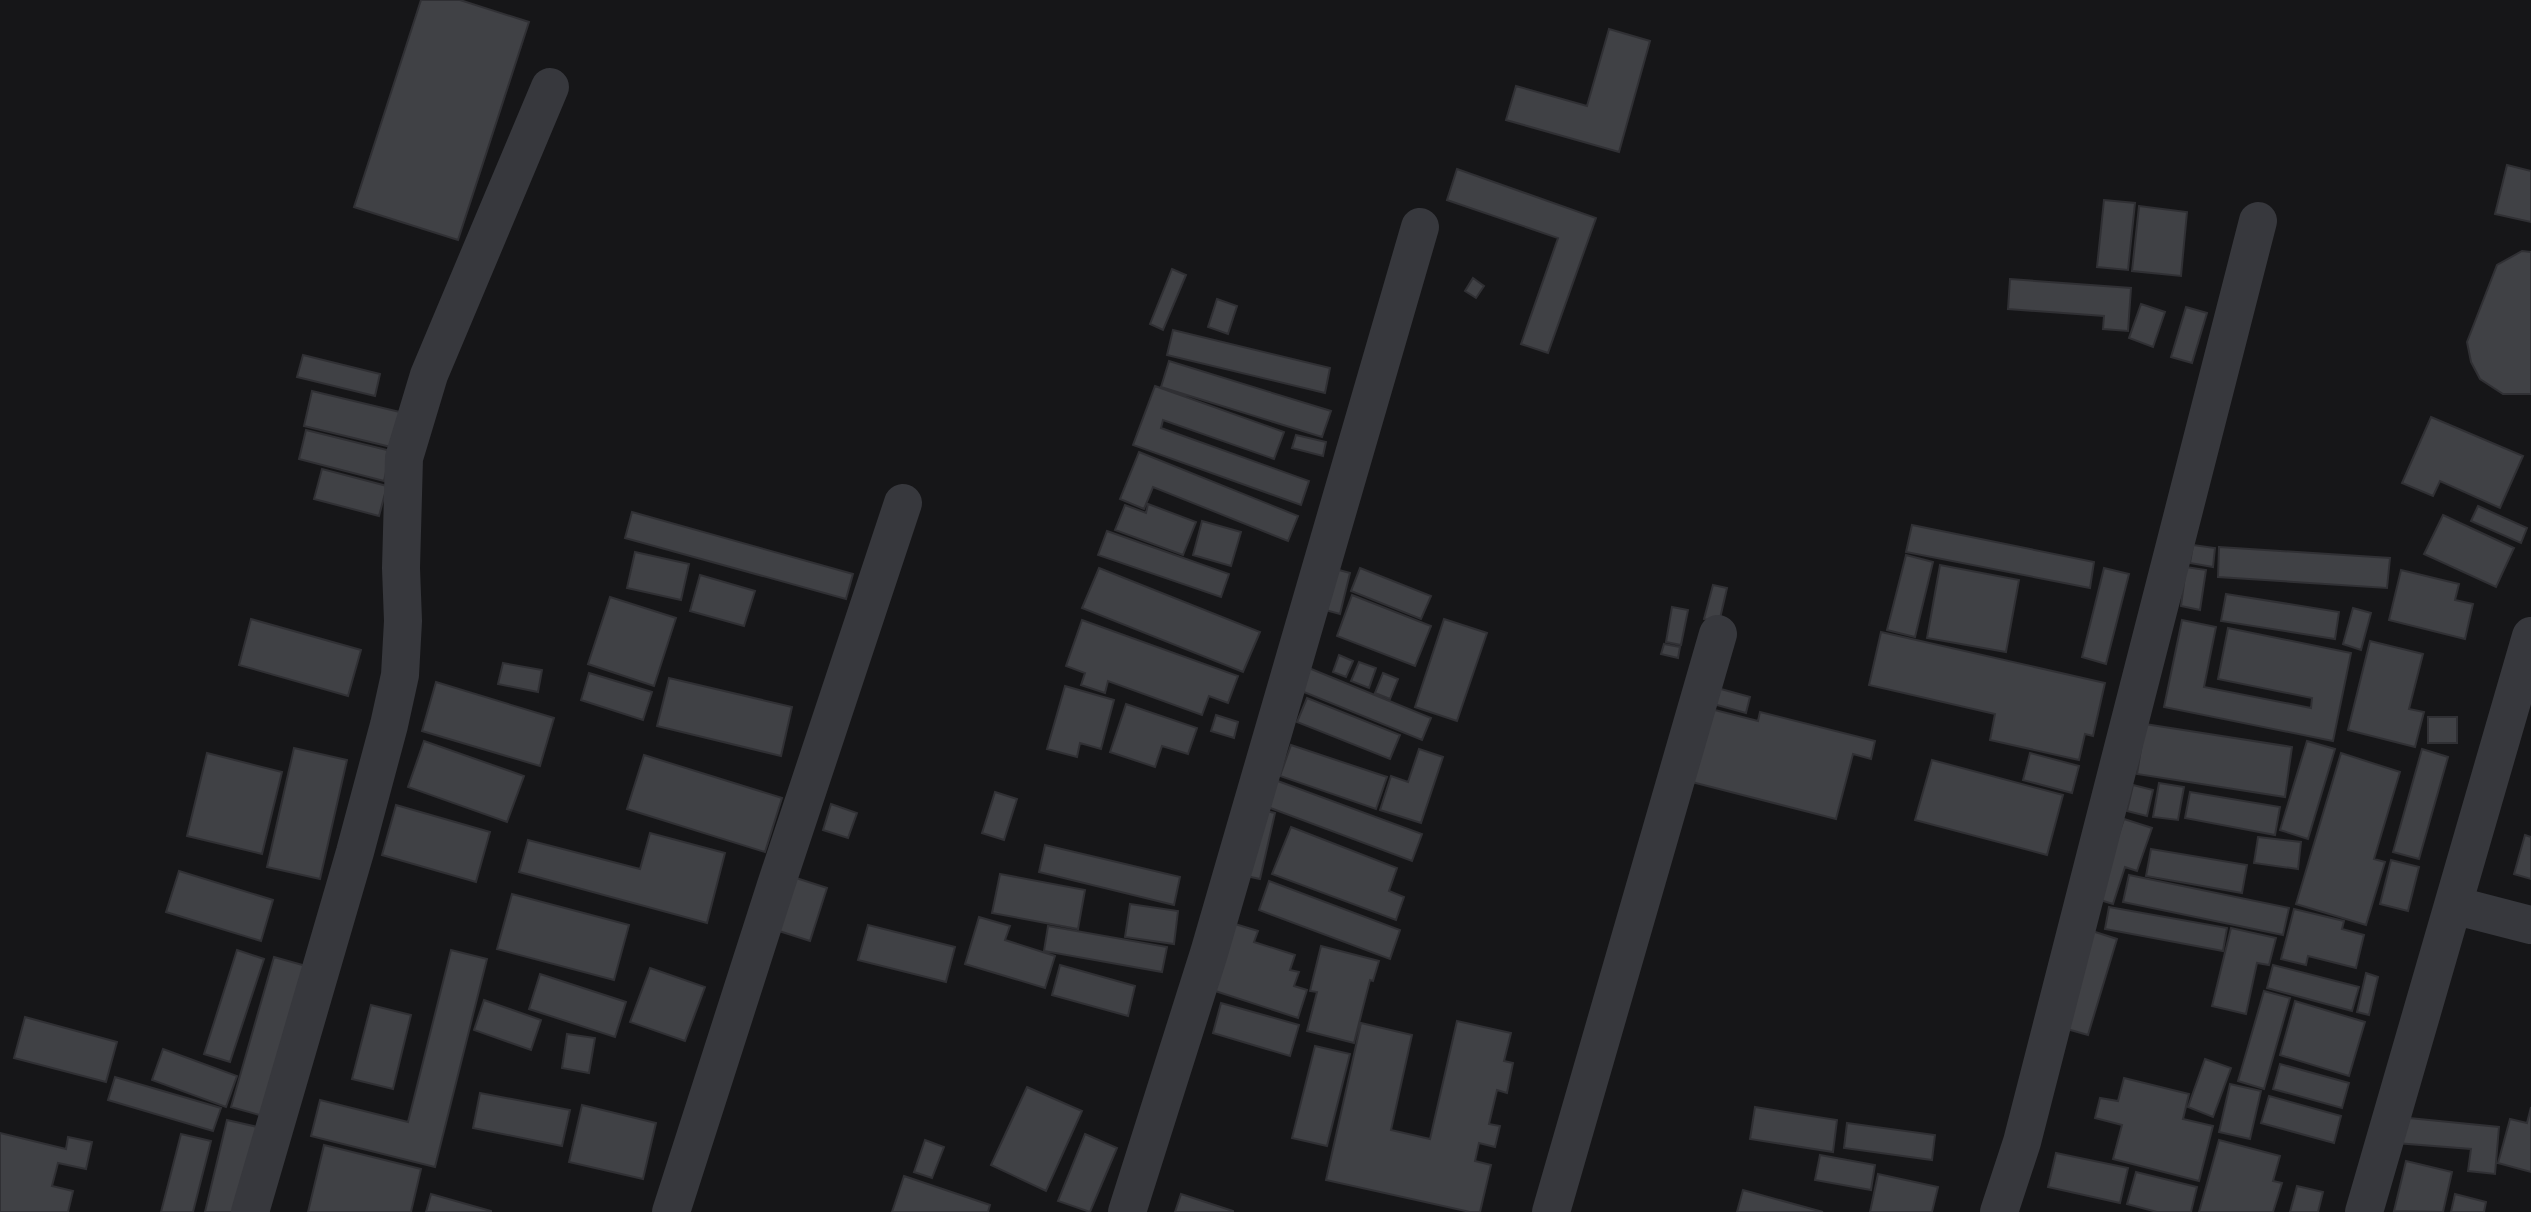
<svg xmlns="http://www.w3.org/2000/svg" width="2531" height="1212" viewBox="0 0 2531 1212" font-family="'Golos Text',sans-serif">
	<rect width="100%" height="100%" fill="#161618"/>
	<!-- building -->
	<path fill="#404145" stroke="#303034" stroke-width="2" d="M421,0H460L529,22L458,240L354,207Z
		M1609,29L1650,41L1619,152L1506,120L1516,86L1587,106Z
		M2507,165L2531,171V222L2495,214Z
		M1457,169L1596,218L1548,353L1521,344L1558,238L1447,200Z
		M2104,200L2135,203L2128,270L2097,267Z
		M2139,206L2187,212L2181,276L2132,271Z
		M2522,251L2531,252V394H2503L2480,379L2471,362L2467,342L2497,265Z
		M1172,269L1186,275L1163,330L1150,324Z
		M1473,278L1484,286L1476,298L1465,291Z
		M2010,279L2131,288L2128,331L2103,329L2104,316L2008,309Z
		M1217,299L1237,306L1228,334L1208,327Z
		M2141,304L2165,312L2153,347L2129,338Z
		M2186,307L2207,313L2192,363L2171,357Z
		M1173,330L1330,368L1325,393L1167,355Z
		M303,355L380,374L375,396L297,377Z
		M1169,361L1331,411L1322,437L1161,387Z
		M1155,386L1284,432L1274,459L1163,420L1161,428L1309,481L1301,505L1133,445Z
		M312,391L404,413L395,448L304,426Z
		M2431,417L2523,456L2500,508L2440,481L2433,496L2402,483Z
		M306,430L391,451L384,481L299,459Z
		M1296,435L1326,442L1323,456L1292,448Z
		M1139,452L1298,516L1288,541L1153,487L1144,509L1120,499Z
		M322,469L387,486L379,516L314,499Z
		M1148,504L1196,522L1183,555L1115,530L1125,505L1146,513Z
		M2478,506L2527,528L2521,543L2471,521Z
		M632,512L853,574L846,599L625,538Z
		M2443,515L2514,548L2496,587L2424,554Z
		M1202,521L1241,532L1231,566L1193,555Z
		M1912,525L2094,562L2090,588L1906,552Z
		M1107,531L1229,574L1221,597L1098,555Z
		M2193,545L2215,548L2213,567L2190,563Z
		M2219,547L2390,558L2387,588L2218,577Z
		M635,552L689,564L681,600L627,588Z
		M1906,555L1933,562L1915,637L1887,630Z
		M1940,565L2019,580L2006,652L1927,638Z
		M2186,567L2206,570L2200,610L2181,606Z
		M1099,568L1260,632L1243,672L1082,608Z
		M1360,568L1431,596L1421,619L1351,591Z
		M2104,568L2129,574L2106,664L2082,657Z
		M1339,570L1350,573L1340,614L1314,607Z
		M2401,570L2459,584L2455,600L2473,604L2465,639L2389,620Z
		M700,575L755,591L744,626L690,611Z
		M1713,585L1727,588L1719,623L1704,619Z
		M2226,594L2339,612L2335,639L2221,621Z
		M1352,595L1431,626L1415,666L1337,636Z
		M610,597L676,618L654,686L588,664Z
		M1672,607L1688,610L1681,645L1666,642Z
		M2353,608L2371,613L2361,650L2343,644Z
		M251,619L361,650L348,696L239,665Z
		M1444,619L1487,633L1457,721L1415,707Z
		M1082,620L1238,676L1228,703L1209,696L1202,715L1108,681L1105,693L1081,685L1085,673L1066,666Z
		M2182,620L2216,627L2204,687L2311,708L2312,698L2218,679L2228,628L2351,653L2333,741L2164,707Z
		M1881,632L2105,683L2093,736L2085,734L2079,760L1990,740L1995,714L1869,685Z
		M2370,641L2423,654L2409,709L2424,712L2415,747L2348,730Z
		M1664,644L1680,647L1678,658L1661,654Z
		M1339,655L1353,661L1346,677L1333,672Z
		M1359,662L1376,668L1369,688L1351,681Z
		M503,663L542,670L538,692L498,684Z
		M1299,664L1431,718L1422,740L1289,686Z
		M589,673L652,692L643,720L581,700Z
		M1383,673L1398,679L1390,699L1375,693Z
		M669,678L792,707L781,756L657,726Z
		M436,682L554,718L540,766L422,731Z
		M1065,686L1114,700L1101,749L1080,743L1077,757L1047,749Z
		M1710,686L1750,697L1746,713L1706,702Z
		M1307,698L1400,735L1390,759L1297,722Z
		M1126,704L1197,728L1188,754L1162,746L1155,767L1110,752Z
		M1703,707L1758,721L1760,712L1875,741L1871,759L1853,754L1836,819L1684,780Z
		M1216,715L1238,722L1234,738L1211,731Z
		M2428,717H2457V743H2428Z
		M2145,724L2292,747L2285,797L2137,774Z
		M424,741L524,776L507,822L408,787Z
		M2307,741L2335,749L2308,839L2280,830Z
		M1291,745L1387,777L1376,809L1280,776Z
		M294,748L347,760L320,879L267,867Z
		M1419,749L1443,757L1421,823L1380,810L1391,776L1408,782Z
		M2422,749L2448,757L2419,859L2393,852Z
		M207,753L282,772L262,854L187,836Z
		M2030,753L2079,766L2072,793L2023,780Z
		M2341,753L2400,772L2374,859L2385,862L2366,925L2296,904Z
		M644,755L782,798L765,852L627,809Z
		M1932,760L2063,795L2047,855L1915,820Z
		M1275,780L1422,834L1412,861L1265,806Z
		M2159,783L2184,787L2178,820L2153,817Z
		M2133,785L2153,790L2147,816L2127,811Z
		M995,792L1017,799L1004,840L982,833Z
		M2190,792L2280,807L2275,835L2185,818Z
		M831,804L857,813L848,838L823,830Z
		M396,805L490,832L476,882L382,855Z
		M1253,808L1275,813L1260,879L1237,874Z
		M2124,819L2152,828L2137,871L2125,867L2113,904L2097,899Z
		M1291,827L1397,868L1389,891L1404,897L1396,920L1272,874Z
		M650,833L725,853L707,923L519,872L528,840L640,869Z
		M2525,835L2531,837V879L2514,874Z
		M2258,837L2301,842L2298,869L2254,863Z
		M1045,845L1180,877L1174,905L1039,872Z
		M2151,849L2247,865L2242,893L2146,876Z
		M2391,860L2419,867L2408,911L2380,904Z
		M179,871L273,900L261,941L166,912Z
		M1000,874L1085,890L1078,929L992,913Z
		M2129,875L2289,908L2283,935L2123,902Z
		M793,877L827,888L810,941L776,930Z
		M1269,881L1400,930L1390,959L1259,910Z
		M512,894L629,925L614,980L497,949Z
		M1130,904L1178,911L1174,944L1125,937Z
		M2109,907L2227,928L2223,951L2105,929Z
		M2294,909L2344,921L2342,929L2364,935L2356,968L2308,956L2306,965L2281,959Z
		M979,917L1010,926L1005,940L1055,956L1045,988L965,964Z
		M1225,921L1258,931L1254,942L1295,955L1290,970L1299,972L1294,986L1307,990L1298,1018L1203,987Z
		M868,925L955,947L946,982L858,960Z
		M1048,926L1167,947L1162,972L1044,951Z
		M2231,928L2276,938L2269,965L2257,963L2246,1014L2212,1006Z
		M2089,930L2117,939L2088,1035L2060,1027Z
		M1321,946L1379,961L1373,981L1370,980L1354,1043L1307,1031L1317,992L1310,991Z
		M237,950L264,959L230,1062L204,1054Z
		M451,950L487,959L435,1167L311,1136L320,1100L408,1122Z
		M274,957L306,966L263,1116L231,1107Z
		M1060,965L1135,986L1128,1016L1052,995Z
		M2273,965L2359,987L2352,1011L2267,988Z
		M650,968L705,987L685,1041L630,1022Z
		M2366,973L2378,977L2369,1015L2357,1012Z
		M540,974L626,1002L615,1037L529,1009Z
		M2264,991L2290,998L2264,1089L2238,1081Z
		M484,1000L541,1020L531,1050L474,1030Z
		M2295,1001L2365,1022L2349,1076L2280,1055Z
		M1221,1003L1299,1025L1290,1056L1213,1033Z
		M371,1005L411,1015L393,1089L352,1079Z
		M25,1017L117,1042L106,1082L14,1058Z
		M1457,1021L1511,1033L1504,1061L1513,1063L1507,1093L1497,1090L1489,1124L1500,1126L1495,1147L1479,1143L1475,1161L1491,1165L1480,1212H1470L1326,1180L1361,1023L1412,1035L1391,1130L1430,1139Z
		M567,1034L595,1038L589,1073L562,1068Z
		M1315,1046L1350,1054L1327,1146L1292,1138Z
		M163,1049L237,1076L226,1107L152,1080Z
		M2205,1059L2231,1068L2213,1117L2188,1107Z
		M2280,1064L2349,1083L2342,1108L2273,1089Z
		M115,1077L221,1108L213,1131L108,1100Z
		M2124,1078L2189,1094L2183,1119L2213,1126L2199,1181L2113,1159L2122,1125L2095,1118L2100,1098L2118,1101Z
		M2230,1084L2261,1091L2250,1139L2219,1132Z
		M1027,1087L1082,1111L1046,1191L991,1165Z
		M480,1093L570,1110L562,1146L473,1128Z
		M2269,1096L2341,1116L2334,1143L2261,1123Z
		M582,1105L656,1123L643,1179L569,1162Z
		M1755,1107L1837,1120L1833,1152L1750,1139Z
		M2531,1107V1172L2498,1163L2510,1119L2527,1123Z
		M2399,1117L2499,1127L2495,1174L2468,1171L2471,1149L2396,1143Z
		M227,1120L262,1128L241,1212H205Z
		M1847,1123L1935,1135L1932,1160L1844,1148Z
		M0,1133L66,1149L68,1137L92,1142L86,1169L58,1163L52,1186L73,1191L68,1212H0Z
		M181,1134L211,1141L193,1212H161Z
		M1085,1134L1117,1148L1090,1212L1058,1201Z
		M925,1140L944,1147L932,1178L914,1172Z
		M2219,1140L2280,1156L2273,1181L2282,1183L2273,1212H2199Z
		M324,1145L421,1169L411,1212H308Z
		M2056,1153L2128,1168L2120,1203L2048,1187Z
		M1820,1155L1875,1165L1871,1190L1815,1180Z
		M2406,1161L2452,1172L2443,1212L2394,1211Z
		M2136,1172L2197,1187L2191,1212H2157L2127,1204Z
		M1878,1174L1938,1187L1932,1212H1870Z
		M904,1176L990,1205L988,1212H892Z
		M2297,1186L2323,1192L2318,1212H2290Z
		M1743,1190L1823,1212H1737Z
		M431,1194L491,1211V1212H426Z
		M1181,1194L1233,1211V1212H1175Z
		M2455,1194L2486,1202L2484,1212H2451Z"/>
	<g fill="none" stroke-linecap="round" stroke-linejoin="round">
		<!-- minor -->
		<path stroke="#37383d" stroke-width="38" d="M2453,905L2531,925
			M250,1212L355,852L389,725L400,675L403,621L401,568L404,458L429,375L550,87
			M671,1212L776,885L903,503
			M1127,1212L1209,953L1420,227
			M1551,1212L1718,634
			M1999,1212L2022,1142L2258,221
			M2364,1212L2531,636"/>
	</g>
</svg>
